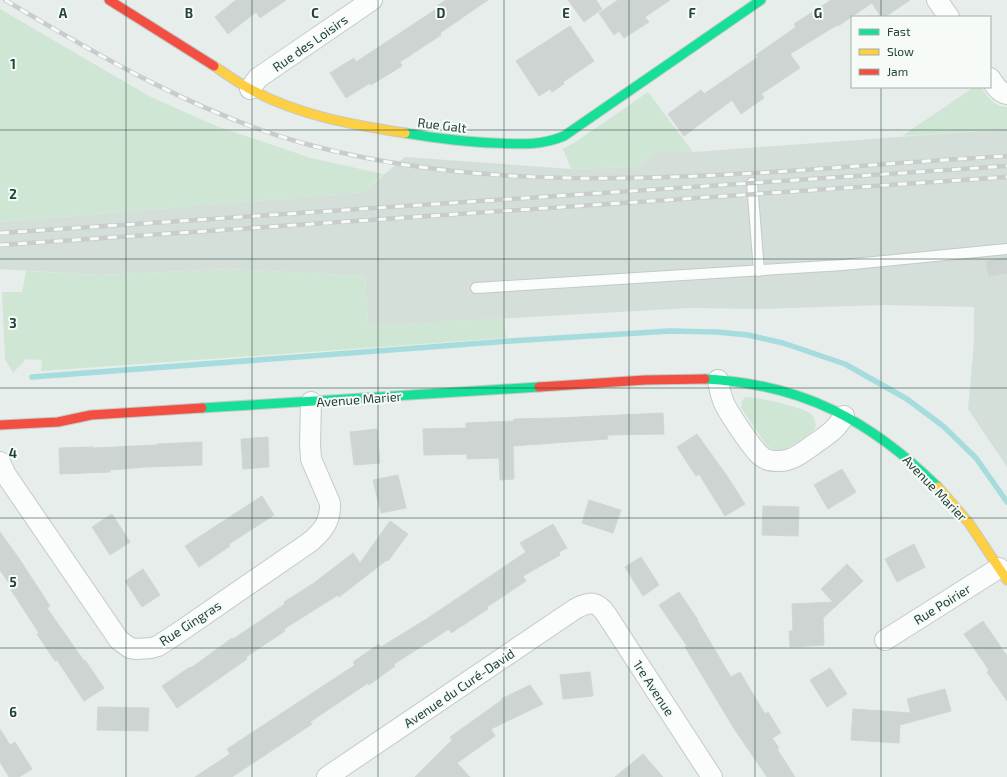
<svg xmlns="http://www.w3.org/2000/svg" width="1007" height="777" viewBox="0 0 1007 777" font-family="'Exo 2',sans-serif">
	<rect width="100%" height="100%" fill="#e7edea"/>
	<!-- built -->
	<path fill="#d5dfd9" d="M1007,129V467L968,409L974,342V307L883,305L761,309L689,308L368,326L365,276L227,269L99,275L0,269V222L363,192L405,157L571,169L638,167L657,152H693Z"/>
	<!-- green -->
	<path fill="#d0e6d4" d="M0,9L149,96L216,126L311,158L383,174L363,192L0,222Z
		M974,87H981C987,96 994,107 1007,107V129L902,136Z
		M648,92L693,152H657L638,167L571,169L563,149L577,141Z
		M227,269L365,276L368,326L504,318L506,338L41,371L42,360L26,359L13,373L5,359L2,292H22L26,271L99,275Z
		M745,397C759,397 796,406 808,412C812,414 815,418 815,422C816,424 816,426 815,428C813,433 788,449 782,450C776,452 772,449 767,446L741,408L742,401Z"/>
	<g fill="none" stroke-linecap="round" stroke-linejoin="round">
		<!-- stream -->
		<path stroke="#a6dcdd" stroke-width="5.5" d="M32,377L510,341L670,331L717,332L748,335L783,343L845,364L907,399L943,426L976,458L1007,502"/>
	</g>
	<!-- building -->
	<path fill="#ced4d1" stroke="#d0d6d3" d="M236,0H286L260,18L256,12L228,34L215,17Z
		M446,0H488L440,33L441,35L400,62L402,66L371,85L370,83L346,98L330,73L354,58L356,62L438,8L437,6Z
		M568,0H596L602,9L584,22Z
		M618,0H670L645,17L649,22L624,38L619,31L614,35L599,13Z
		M831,0H910L885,17H881L872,3L838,26L837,25L790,54L800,68L761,94L764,98L741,114L732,100L684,136L668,114L701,90L704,94L758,57L756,55L796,27L794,24Z
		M570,26L594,61L563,82L564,84L552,92L550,89L539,96L516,61Z
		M1007,257V273L989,276L986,261Z
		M663,413L664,434L607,435L608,439L513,446L514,479L500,480L499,458L467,459V454L424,455L423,429L466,428V423L514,421V419L557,418Z
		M377,429L380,463L354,465L350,432Z
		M697,434L727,476L745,504L725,516L699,474L696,476L677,447Z
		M268,437L269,467L243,469L241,439Z
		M202,442V465L146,467L110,470V472L60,474L59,448L93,447V448L157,445V444Z
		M842,469L856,492L828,509L814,485Z
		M398,475L406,508L381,513L373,480Z
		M262,496L274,515L229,544L230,546L199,567L185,546Z
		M589,500L621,510L613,533L582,523Z
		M763,506L799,507L798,536L762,535Z
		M112,514L130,542L110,555L92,527Z
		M390,521L408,534L388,561L387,560L339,597L338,595L284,629L285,631L246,657L247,659L177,708L162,686L190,667L191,668L232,638L233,639L285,604L284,602L314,583L353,553L360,563Z
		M553,524L567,548L559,552L560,555L523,576L526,581L487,607L488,609L451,633L449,629L394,664L395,666L369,685L368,683L310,722L312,724L232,777H195L230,754L227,749L355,665L353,662L379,644L381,647L428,618L526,552L520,543Z
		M0,532L20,560L50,606L47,608L84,661L85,660L104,688L84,701L57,660L55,661L37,634L39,633L11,590L13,589L0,570Z
		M914,544L925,567L897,582L885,559Z
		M641,557L659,585L643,596L625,567Z
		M847,564L863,581L823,618L824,645L790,647L789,631H793L792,604L833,602L821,589Z
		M143,569L160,595L142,607L125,581Z
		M679,592L698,620H697L731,677L740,672L765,714L768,712L781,733L772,738L779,748L777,749L795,777H767L733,727L685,647L687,646L659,605Z
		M983,621L1007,656V701L987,672L989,670L964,634Z
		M830,668L847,694L827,707L810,680Z
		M590,672L593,696L563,699L560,675Z
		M530,685L543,704L491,729L495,736L457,763L470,777H415L452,740L450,737L502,700L501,699Z
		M945,689L951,711L900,725L899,743L851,740L853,709L911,713L907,699Z
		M98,707L149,708L148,731L97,730Z
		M0,729L10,745L15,742L32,769L19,777H9L0,762Z
		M643,754L663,777H615Z"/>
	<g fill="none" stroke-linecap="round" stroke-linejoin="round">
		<defs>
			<path id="lane" d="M752,183L759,271
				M476,288L843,265L1007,249"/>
			<path id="street" d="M937,0L949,17
				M990,78C995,85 998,92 1007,94
				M250,89L258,78L372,0
				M718,380C719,388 721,396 724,403C728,412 753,450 761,456C765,460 772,461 778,461C791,462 803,452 813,445C826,436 836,430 844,416
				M0,462L6,475L119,640L130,648L137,649L151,648L158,646L178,633L310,542C323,531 331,521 330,503L311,459L310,444L311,402
				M885,640L999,568
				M327,777L575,609C590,601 597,601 606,614L712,777"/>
			<path id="fast" d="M405,133C435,138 464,142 494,143C518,144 541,146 564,136L761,0
				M705,379C802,384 870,420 938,487
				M202,408L539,387"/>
			<path id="slow" d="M214,66C226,74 237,82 250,89C297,115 353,125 405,133
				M938,487L969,523L1007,580"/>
			<path id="jam" d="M109,0L214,66
				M539,387L645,380L705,379
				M0,425L58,422L91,415L202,408"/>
		</defs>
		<!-- lane casing -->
		<use href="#lane" stroke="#c4cac7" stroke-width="12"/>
		<!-- street casing -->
		<use href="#street" stroke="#c4cac7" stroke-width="22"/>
		<!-- fast casing -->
		<use href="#fast" stroke="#c2cbc7" stroke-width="11"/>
		<!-- slow casing -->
		<use href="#slow" stroke="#c2cbc7" stroke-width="11"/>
		<!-- jam casing -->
		<use href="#jam" stroke="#c2cbc7" stroke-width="11"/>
		<!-- lane -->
		<use href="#lane" stroke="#fbfcfc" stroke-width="10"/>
		<!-- street -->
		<use href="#street" stroke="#fbfcfc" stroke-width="20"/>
		<!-- fast -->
		<use href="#fast" stroke="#16e098" stroke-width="9"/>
		<!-- slow -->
		<use href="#slow" stroke="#ffcf43" stroke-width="9"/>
		<!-- jam -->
		<use href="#jam" stroke="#f24e42" stroke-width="9"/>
		<defs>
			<path id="rail" d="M5,0C99,56 200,115 306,144C469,188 637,181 804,170C872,165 939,160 1007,156
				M0,233L1007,166
				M0,245L1007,177"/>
		</defs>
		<!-- rail casing -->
		<use href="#rail" stroke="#c8cdcb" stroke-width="4.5"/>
		<!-- rail -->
		<use href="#rail" stroke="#f6fbf8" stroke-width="3" stroke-dasharray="9" stroke-linecap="butt"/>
	</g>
	<!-- grid -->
	<path fill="none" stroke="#224336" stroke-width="1" stroke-opacity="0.55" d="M126,0V777M252,0V777M378,0V777M504,0V777M629,0V777M755,0V777M881,0V17M881,87V777M0,130H1007M0,259H1007M0,388H1007M0,518H1007M0,648H1007"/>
	<g text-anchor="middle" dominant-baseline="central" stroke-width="4" stroke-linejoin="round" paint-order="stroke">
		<!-- street labels -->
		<g font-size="13" fill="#224336" stroke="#f6fbf8">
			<text transform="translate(310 43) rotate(-35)">Rue des Loisirs</text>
			<text transform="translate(442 125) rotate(7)">Rue Galt</text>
			<text transform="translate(359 399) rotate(-4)">Avenue Marier</text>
			<text transform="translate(935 488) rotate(46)">Avenue Marier</text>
			<text transform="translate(942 604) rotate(-32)">Rue Poirier</text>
			<text transform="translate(190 623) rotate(-33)">Rue Gingras</text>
			<text transform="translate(459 688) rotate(-34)">Avenue du Curé-David</text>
			<text transform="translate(654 688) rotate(57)">1re Avenue</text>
		</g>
	</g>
	<g font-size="13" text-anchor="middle" font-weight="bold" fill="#224336" stroke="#f6fbf8" stroke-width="4" stroke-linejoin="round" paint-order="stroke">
		<text x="63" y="18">A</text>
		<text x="189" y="18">B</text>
		<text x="315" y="18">C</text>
		<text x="441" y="18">D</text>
		<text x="566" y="18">E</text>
		<text x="692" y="18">F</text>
		<text x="818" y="18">G</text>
		<text x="13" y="69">1</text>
		<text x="13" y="199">2</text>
		<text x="13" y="328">3</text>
		<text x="13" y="458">4</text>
		<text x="13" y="587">5</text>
		<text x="13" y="717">6</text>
	</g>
	<!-- legend -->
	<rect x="851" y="16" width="140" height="72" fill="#f6fbf8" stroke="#a1b1aa"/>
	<rect x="859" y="29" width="20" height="6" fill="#16e098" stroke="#a1b1aa"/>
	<text x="887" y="36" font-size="12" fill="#224336">Fast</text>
	<rect x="859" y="49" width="20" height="6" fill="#ffcf43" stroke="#a1b1aa"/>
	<text x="887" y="56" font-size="12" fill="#224336">Slow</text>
	<rect x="859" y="69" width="20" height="6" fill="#f24e42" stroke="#a1b1aa"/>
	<text x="887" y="76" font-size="12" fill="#224336">Jam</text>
</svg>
